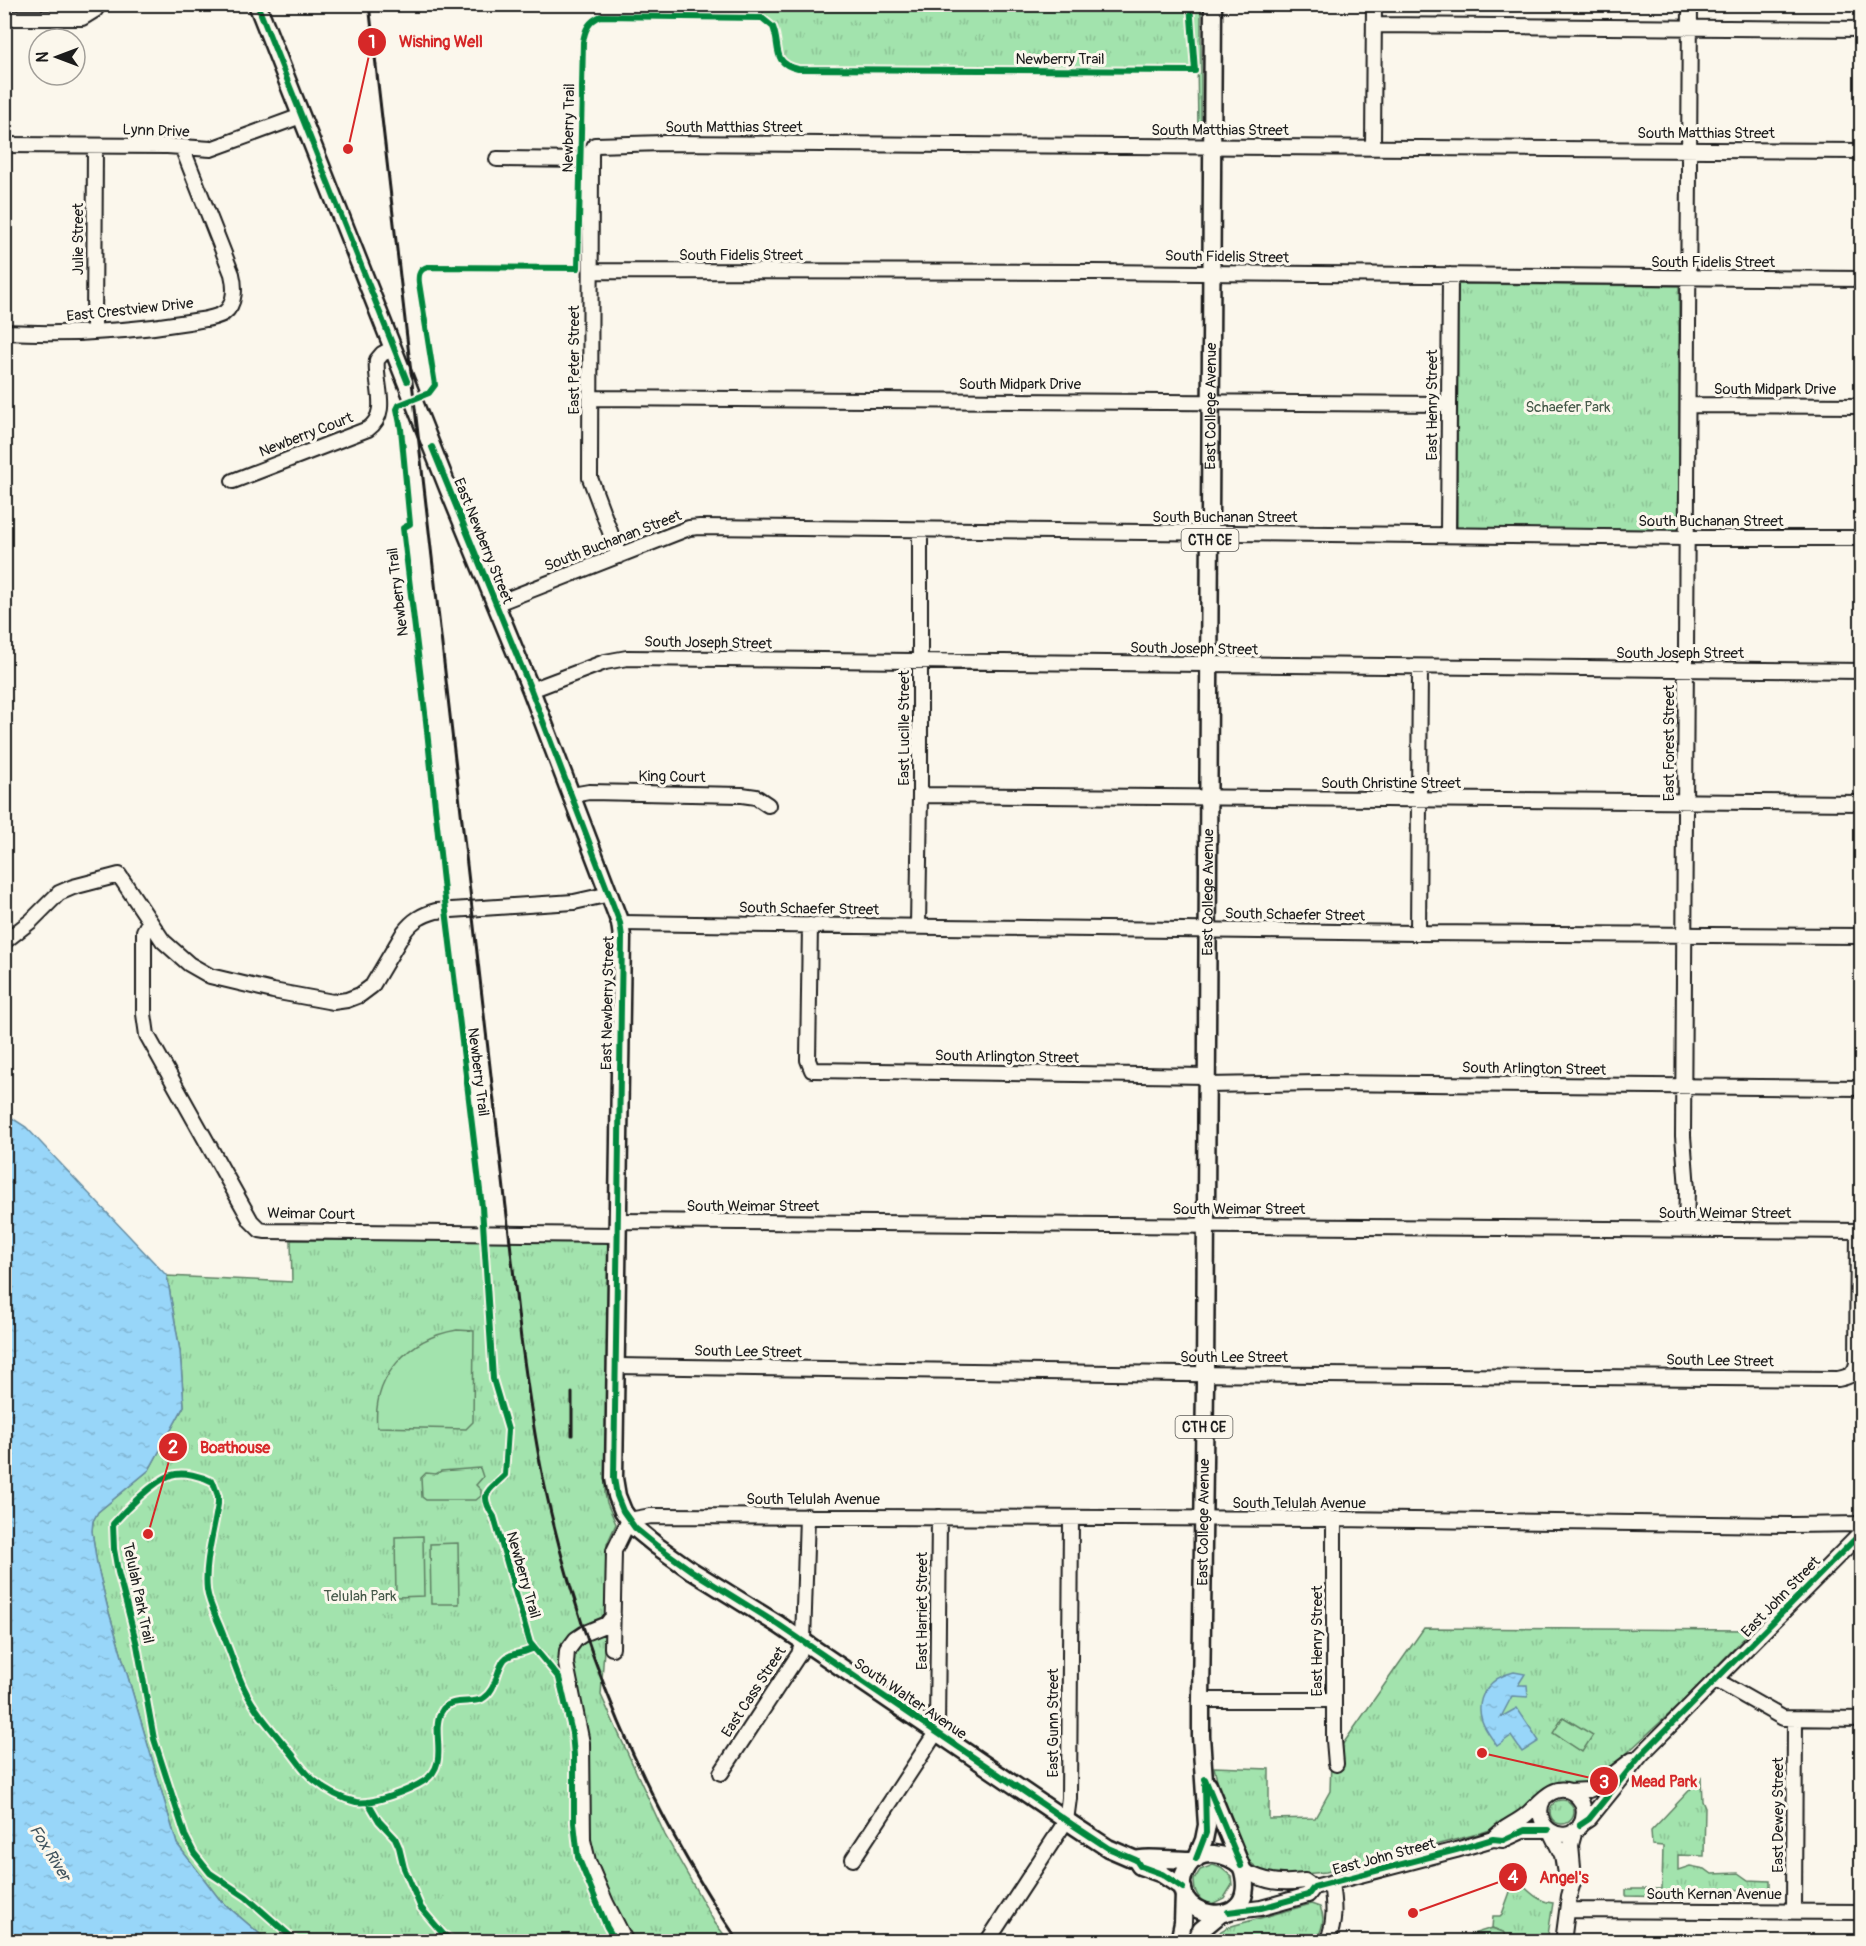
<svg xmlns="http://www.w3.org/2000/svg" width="1866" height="1946" viewBox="0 0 1866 1946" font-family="Pangolin,sans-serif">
	<defs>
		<pattern id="grass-tufts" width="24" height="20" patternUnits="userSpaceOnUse" patternTransform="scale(1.5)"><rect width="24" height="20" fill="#a2e3ad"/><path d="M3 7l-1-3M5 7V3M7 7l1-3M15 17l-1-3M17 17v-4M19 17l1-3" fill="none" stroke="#8bc294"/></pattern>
		<pattern id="forest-firs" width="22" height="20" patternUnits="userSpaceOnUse" patternTransform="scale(1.5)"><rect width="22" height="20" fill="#a2e3ad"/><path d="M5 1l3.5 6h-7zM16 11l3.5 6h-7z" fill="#8bc294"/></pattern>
		<pattern id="water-ripples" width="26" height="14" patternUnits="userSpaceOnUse" patternTransform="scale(1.5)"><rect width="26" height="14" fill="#98d6f9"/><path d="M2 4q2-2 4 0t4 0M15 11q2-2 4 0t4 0" fill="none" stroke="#82b7d5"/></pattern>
	</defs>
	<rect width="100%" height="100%" fill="#fbf7ec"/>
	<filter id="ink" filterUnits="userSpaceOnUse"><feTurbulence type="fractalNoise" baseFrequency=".0167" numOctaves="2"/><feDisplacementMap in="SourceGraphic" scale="12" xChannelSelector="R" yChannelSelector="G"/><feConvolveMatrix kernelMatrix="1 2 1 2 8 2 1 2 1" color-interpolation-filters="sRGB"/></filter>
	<g filter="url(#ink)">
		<!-- grass -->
		<path fill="url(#grass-tufts)" stroke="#5f8064" stroke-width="1.5" d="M763,5H1188L1193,65L1191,68L795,66C769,52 790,31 763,16Z
			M1193,5H1201V128H1198L1197,55Z
			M1458,284L1679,286V530L1457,528Z
			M291,1240H609L605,1493L607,1503L616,1524L607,1544L606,1619L601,1695L665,1835L715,1923L729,1941H268L220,1900L177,1844L108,1609L97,1564L92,1531L93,1521L98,1512L149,1470L184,1406L180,1351L167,1276L292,1282Z
			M1424,1628L1752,1630L1680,1704L1601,1777L1590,1784L1527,1809L1498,1827L1481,1833L1420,1849L1326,1872L1279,1876L1263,1872L1251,1863L1244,1853L1228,1815L1219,1789L1214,1767L1269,1769V1819L1315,1818L1330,1791L1331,1761Z
			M1701,1778L1702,1801L1705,1808L1704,1856L1678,1855V1870L1690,1866L1705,1869L1712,1874L1738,1873L1748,1880L1770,1881V1892C1754,1897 1747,1891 1734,1889C1715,1887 1696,1893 1677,1892L1676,1897L1626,1896V1890H1632V1889H1662L1663,1846L1652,1845L1651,1831Z
			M1550 1812a12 12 0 1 1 24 0a12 12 0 1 1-24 0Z
			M1213,1865L1221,1868L1231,1876L1232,1885L1224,1898L1210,1905C1199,1901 1194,1893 1194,1880L1200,1870Z
			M1515,1878C1527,1889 1536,1901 1553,1903L1547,1941H1510L1503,1932L1492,1928L1493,1916H1500L1502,1914Z
			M1311,1904L1320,1907C1326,1919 1322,1931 1315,1941H1212L1221,1931L1228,1927Z"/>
		<!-- forest -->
		<path fill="url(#forest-firs)" stroke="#5f8064" stroke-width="1.5" d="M1492,1928L1503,1932L1508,1940L1502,1942L1461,1941L1460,1938Z"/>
		<!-- garden -->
		<path fill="#a2e3ad" stroke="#5f8064" stroke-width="1.5" d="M457,1330L474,1331L473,1422L466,1429L377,1427C372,1376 409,1338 457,1330Z
			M480,1468L483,1477L476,1485L481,1490V1496L476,1500H426L422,1497L421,1478L426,1473L436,1474L441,1471Z
			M423,1536L424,1596L396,1597L395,1537Z
			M458,1543L459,1604H431L430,1544Z
			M1563,1717L1593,1735L1582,1752L1553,1733Z"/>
		<!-- water -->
		<path fill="url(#water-ripples)" stroke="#668ca1" stroke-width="1.5" d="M4,1113L26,1127L167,1276L180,1351L184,1406L149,1470L98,1512L93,1521L92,1531L97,1564L108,1609L177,1844L220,1900L268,1941H5Z
			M1514,1672L1525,1674L1518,1685H1527L1528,1697L1512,1696L1501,1717L1517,1708L1539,1741L1522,1752L1511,1736L1497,1746C1492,1738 1485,1730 1482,1721C1474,1696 1491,1677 1514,1672Z"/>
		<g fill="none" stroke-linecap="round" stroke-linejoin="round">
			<defs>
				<path id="minor" d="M4,18H82L95,10L99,4
					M1374,25L1862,29
					M4,145L167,146L211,149L301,116
					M1373,147L1374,4
					M497,159L591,160
					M592,271L1095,272L1862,279
					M4,332C65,335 128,332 188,322C199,320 215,319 224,313C236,304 235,286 232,274L182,147
					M94,332L95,146
					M591,398L1449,404
					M1688,405L1862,406
					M233,481L368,429C391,412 374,384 377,360L382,354L393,348
					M1448,535L1450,275
					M619,556L590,478L591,152L595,145L664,143L1862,151
					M495,604L689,528L700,527L1687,538H1862
					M531,690L605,662L627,658L1862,671
					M572,795L589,792L742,795L756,797L768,805
					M920,795L1862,803
					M149,922L144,931V1014L147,1035L251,1221L260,1230L266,1231L617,1235
					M620,923L1418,933L1862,936
					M810,925L808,1060L812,1070L1207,1076
					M918,926L920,795V530
					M1418,933L1420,668
					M4,942L31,921L59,893L73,887L119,875L163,941L189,964L210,976L273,991L333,1002L347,1000L360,995L372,986L404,932C413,920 422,915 436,911L574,902L610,894
					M1207,1085L1319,1083L1862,1088
					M617,1221L1862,1231
					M1686,1229L1687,1189L1683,1136L1690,4
					M615,1366L1181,1374L1838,1379C1849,1377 1855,1374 1857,1363L1858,1231
					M1334,1519V1740L1336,1764
					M613,1616L607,1624L585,1633L576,1639L567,1651L566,1664L582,1743L583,1840L588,1861L606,1903L626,1942
					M612,1648L614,1551L629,1520L651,1516L1334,1519L1791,1525L1862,1524
					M1716,1680L1783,1718L1862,1719
					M1201,1700H1334
					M721,1773L799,1654L803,1641L807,1516
					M1569,1791L1589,1790L1596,1787L1632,1760
					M1580,1825L1589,1819L1641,1755L1862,1532
					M1550,1831L1562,1855L1565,1874
					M1493,1839C1502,1827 1516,1824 1527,1814C1539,1804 1554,1781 1573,1793C1577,1796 1580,1799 1582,1803C1585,1811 1584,1819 1580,1826C1563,1848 1529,1825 1544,1798
					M853,1859L937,1731L939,1517
					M1243,1871C1267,1882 1279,1884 1305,1881L1314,1887
					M1567,1910L1862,1912
					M1794,1911L1795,1719
					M1228,1912L1261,1908L1308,1895L1314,1887L1456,1850L1493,1839L1503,1840L1525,1830H1548
					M987,1942L1066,1821L1069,1798L1071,1518
					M1327,1942C1336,1922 1334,1904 1331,1883
					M1563,1942L1569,1896L1574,1879L1571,1845L1575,1830"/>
				<g id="major">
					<path d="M257,4L448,488L531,690L620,923L622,937L614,1478L617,1496L623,1511L635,1528L657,1546L692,1571L779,1625L1076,1827L1108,1848L1136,1860L1140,1866L1162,1874L1183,1888"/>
					<path d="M1208,1785L1243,1871C1260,1939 1156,1917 1188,1866C1200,1847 1227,1853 1241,1866"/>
					<path id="s1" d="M1196,1859L1204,1840L1207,1825L1201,1736V1700L1205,1383L1213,4"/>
					<path d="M1136,1860C1143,1856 1181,1861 1193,1860"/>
					<path d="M1179,1942L1183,1923L1184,1893"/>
					<path d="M1195,1942L1201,1930L1219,1915"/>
				</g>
			</defs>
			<!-- minor casing -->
			<use href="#minor" stroke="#1c1c1c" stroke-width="18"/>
			<!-- major casing -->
			<use href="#major" stroke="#1c1c1c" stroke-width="21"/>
			<!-- minor -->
			<use href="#minor" stroke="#fbf7ec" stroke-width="14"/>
			<!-- major -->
			<use href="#major" stroke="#fbf7ec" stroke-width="16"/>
			<!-- rail -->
			<path stroke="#1c1c1c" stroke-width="3" d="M369,4L521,1339C528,1388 534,1438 545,1487C580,1649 645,1804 739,1942
				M572,1435V1393"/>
			<defs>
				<path id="cycleway" d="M257,4L407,381
					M432,447L531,690L620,923L622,937L614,1478L617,1496L623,1511L635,1528L657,1546L692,1571L779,1625L1076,1827L1108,1848L1136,1860L1140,1866L1162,1874L1183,1888
					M1205,1779L1241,1866
					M368,1802L379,1821L395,1838L399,1847L404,1868L421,1908L443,1934L455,1942
					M1580,1825L1589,1819L1641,1755L1862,1532
					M1196,1859L1206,1833L1205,1785
					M1228,1912L1261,1908L1308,1895L1314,1887L1456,1850L1493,1839L1503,1840L1525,1830H1548
					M297,1942L246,1897L210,1873L194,1853L185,1835L154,1739L137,1645L118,1572L114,1549L113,1524C126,1509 153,1482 171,1475C184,1471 201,1476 213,1482L218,1496V1504C214,1530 204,1564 207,1590C209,1605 219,1622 224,1637C231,1653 236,1671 244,1688C255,1712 275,1733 292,1754C299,1763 306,1774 315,1781C326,1790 342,1799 356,1802C372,1805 410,1790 424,1781C452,1763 428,1730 443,1709C452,1698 470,1704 482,1699C497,1690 495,1673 504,1660C510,1652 525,1654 533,1648
					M616,1942L607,1927L578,1857L574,1823V1755L572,1733L562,1690L559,1678L530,1643L494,1517C478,1493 488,1492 505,1475L508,1430L493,1379L482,1207L446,910L426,721L403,528L410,524L401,429L397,409L399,405L429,393L435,385L419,283C418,275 419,269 428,267L578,268L583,42C585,29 589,21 601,16L762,18L773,27C781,47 771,63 798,69L1195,71L1190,4"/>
			</defs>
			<!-- cycleway casing -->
			<use href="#cycleway" stroke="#fbf7ec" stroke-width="10"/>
			<!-- cycleway -->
			<use href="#cycleway" stroke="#00873e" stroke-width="6"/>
		</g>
	</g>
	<g text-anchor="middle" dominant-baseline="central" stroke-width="6" stroke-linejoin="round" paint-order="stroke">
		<!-- shield labels -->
		<g fill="#fbf7ec" stroke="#5f5e5a" stroke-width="1.5">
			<rect x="1181.5" y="529" width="57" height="22" rx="4.5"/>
			<rect x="1175.5" y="1416" width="57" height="22" rx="4.5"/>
		</g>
		<g font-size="14" font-weight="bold" fill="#1c1c1c">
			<text x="1210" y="540">CTH CE</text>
			<text x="1204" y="1427">CTH CE</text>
		</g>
		<!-- street labels -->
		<g font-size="15" fill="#1c1c1c" stroke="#fbf7ec">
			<text x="1060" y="59">Newberry Trail</text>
			<text x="734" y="127">South Matthias Street</text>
			<text transform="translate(569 128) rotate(-89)">Newberry Trail</text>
			<text x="1220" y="130">South Matthias Street</text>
			<text transform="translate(156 131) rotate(2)">Lynn Drive</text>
			<text x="1706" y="133">South Matthias Street</text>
			<text transform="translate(78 239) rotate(-90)">Julie Street</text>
			<text x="741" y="255">South Fidelis Street</text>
			<text transform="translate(1227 257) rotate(1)">South Fidelis Street</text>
			<text x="1713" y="262">South Fidelis Street</text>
			<text transform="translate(130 310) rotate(-6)">East Crestview Drive</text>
			<text transform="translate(574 360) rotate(-90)">East Peter Street</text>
			<text x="1020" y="384">South Midpark Drive</text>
			<text x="1775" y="389">South Midpark Drive</text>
			<text transform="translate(1432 405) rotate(-90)">East Henry Street</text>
			<text stroke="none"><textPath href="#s1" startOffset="1455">East College Avenue</textPath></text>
			<text transform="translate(306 435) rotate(-21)">Newberry Court</text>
			<text x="1225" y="517">South Buchanan Street</text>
			<text x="1711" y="521">South Buchanan Street</text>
			<text transform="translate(483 541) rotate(68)">East Newberry Street</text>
			<text transform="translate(613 541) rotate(-21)">South Buchanan Street</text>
			<text transform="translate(398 592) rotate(-97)">Newberry Trail</text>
			<text transform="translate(708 643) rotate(1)">South Joseph Street</text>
			<text transform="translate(1194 649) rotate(1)">South Joseph Street</text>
			<text x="1680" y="653">South Joseph Street</text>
			<text transform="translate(904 728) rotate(-90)">East Lucille Street</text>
			<text transform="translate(1669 743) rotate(-90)">East Forest Street</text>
			<text transform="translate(672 777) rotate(1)">King Court</text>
			<text x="1391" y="783">South Christine Street</text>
			<text stroke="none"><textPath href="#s1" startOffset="969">East College Avenue</textPath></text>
			<text transform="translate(809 909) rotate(1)">South Schaefer Street</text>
			<text transform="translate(1295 915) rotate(1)">South Schaefer Street</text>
			<text transform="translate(608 1003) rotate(-89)">East Newberry Street</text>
			<text transform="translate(1007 1057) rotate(1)">South Arlington Street</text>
			<text transform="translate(1534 1069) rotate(1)">South Arlington Street</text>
			<text transform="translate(478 1072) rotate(83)">Newberry Trail</text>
			<text x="753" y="1206">South Weimar Street</text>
			<text x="1239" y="1209">South Weimar Street</text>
			<text x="1725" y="1213">South Weimar Street</text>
			<text transform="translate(311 1214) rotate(1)">Weimar Court</text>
			<text transform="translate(748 1352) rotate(1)">South Lee Street</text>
			<text x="1234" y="1357">South Lee Street</text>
			<text transform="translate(1720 1361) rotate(1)">South Lee Street</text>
			<text x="813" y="1499">South Telulah Avenue</text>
			<text x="1299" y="1503">South Telulah Avenue</text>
			<text stroke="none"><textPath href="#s1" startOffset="339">East College Avenue</textPath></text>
			<text transform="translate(523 1575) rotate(74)">Newberry Trail</text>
			<text transform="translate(138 1593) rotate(78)">Telulah Park Trail</text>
			<text transform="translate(1781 1597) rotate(-46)">East John Street</text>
			<text transform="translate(922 1611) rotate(-90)">East Harriet Street</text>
			<text transform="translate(1317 1641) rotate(-90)">East Henry Street</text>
			<text transform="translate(754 1692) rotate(-57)">East Cass Street</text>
			<text transform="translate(910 1699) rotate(34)">South Walter Avenue</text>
			<text transform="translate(1053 1723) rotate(-90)">East Gunn Street</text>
			<text transform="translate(1778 1815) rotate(-90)">East Dewey Street</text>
			<text transform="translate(1384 1857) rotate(-15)">East John Street</text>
			<text x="1714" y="1894">South Kernan Avenue</text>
		</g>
		<!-- park labels -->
		<g font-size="15" fill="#445848" stroke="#fbf7ec">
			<text x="1568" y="407">Schaefer Park</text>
			<text x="360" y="1596">Telulah Park</text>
		</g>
		<!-- water labels -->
		<g font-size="16" font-style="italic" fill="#41545e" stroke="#fbf7ec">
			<text transform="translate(50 1853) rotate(58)">Fox River</text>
		</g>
	</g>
	<!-- callouts -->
	<path fill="none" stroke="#d62828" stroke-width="2" d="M348 149L372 42M148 1534L173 1447M1482 1753L1604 1781M1413 1913L1513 1877"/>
	<g fill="#d62828" stroke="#fbf7ec" stroke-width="2">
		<circle cx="348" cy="149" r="6"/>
		<circle cx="148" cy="1534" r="6"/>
		<circle cx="1482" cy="1753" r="6"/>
		<circle cx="1413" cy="1913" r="6"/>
		<circle cx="372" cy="42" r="15"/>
		<circle cx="173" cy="1447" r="15"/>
		<circle cx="1604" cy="1781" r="15"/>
		<circle cx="1513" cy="1877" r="15"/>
	</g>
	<g font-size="18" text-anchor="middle" font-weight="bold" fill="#fff">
		<text x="372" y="48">1</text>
		<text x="173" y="1453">2</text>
		<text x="1604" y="1788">3</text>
		<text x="1513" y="1883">4</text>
	</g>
	<g font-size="16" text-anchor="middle" font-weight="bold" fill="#d62828" stroke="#fbf7ec" stroke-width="6" stroke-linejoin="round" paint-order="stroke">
		<text x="441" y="47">Wishing Well</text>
		<text x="235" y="1453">Boathouse</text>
		<text x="1664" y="1787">Mead Park</text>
		<text x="1564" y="1883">Angel's</text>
	</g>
	<!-- margin -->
	<rect width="1866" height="1946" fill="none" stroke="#fbf7ec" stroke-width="24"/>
	<rect x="12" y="12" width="1842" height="1922" fill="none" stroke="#1c1c1c" stroke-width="2" filter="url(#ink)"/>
	<!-- north arrow -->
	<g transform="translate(57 57) rotate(270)"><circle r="28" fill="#fbf7ec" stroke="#a29f99" stroke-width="1.5"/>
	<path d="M0-4.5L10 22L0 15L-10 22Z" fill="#1c1c1c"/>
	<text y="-9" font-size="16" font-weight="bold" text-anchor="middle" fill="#1c1c1c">N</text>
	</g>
</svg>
